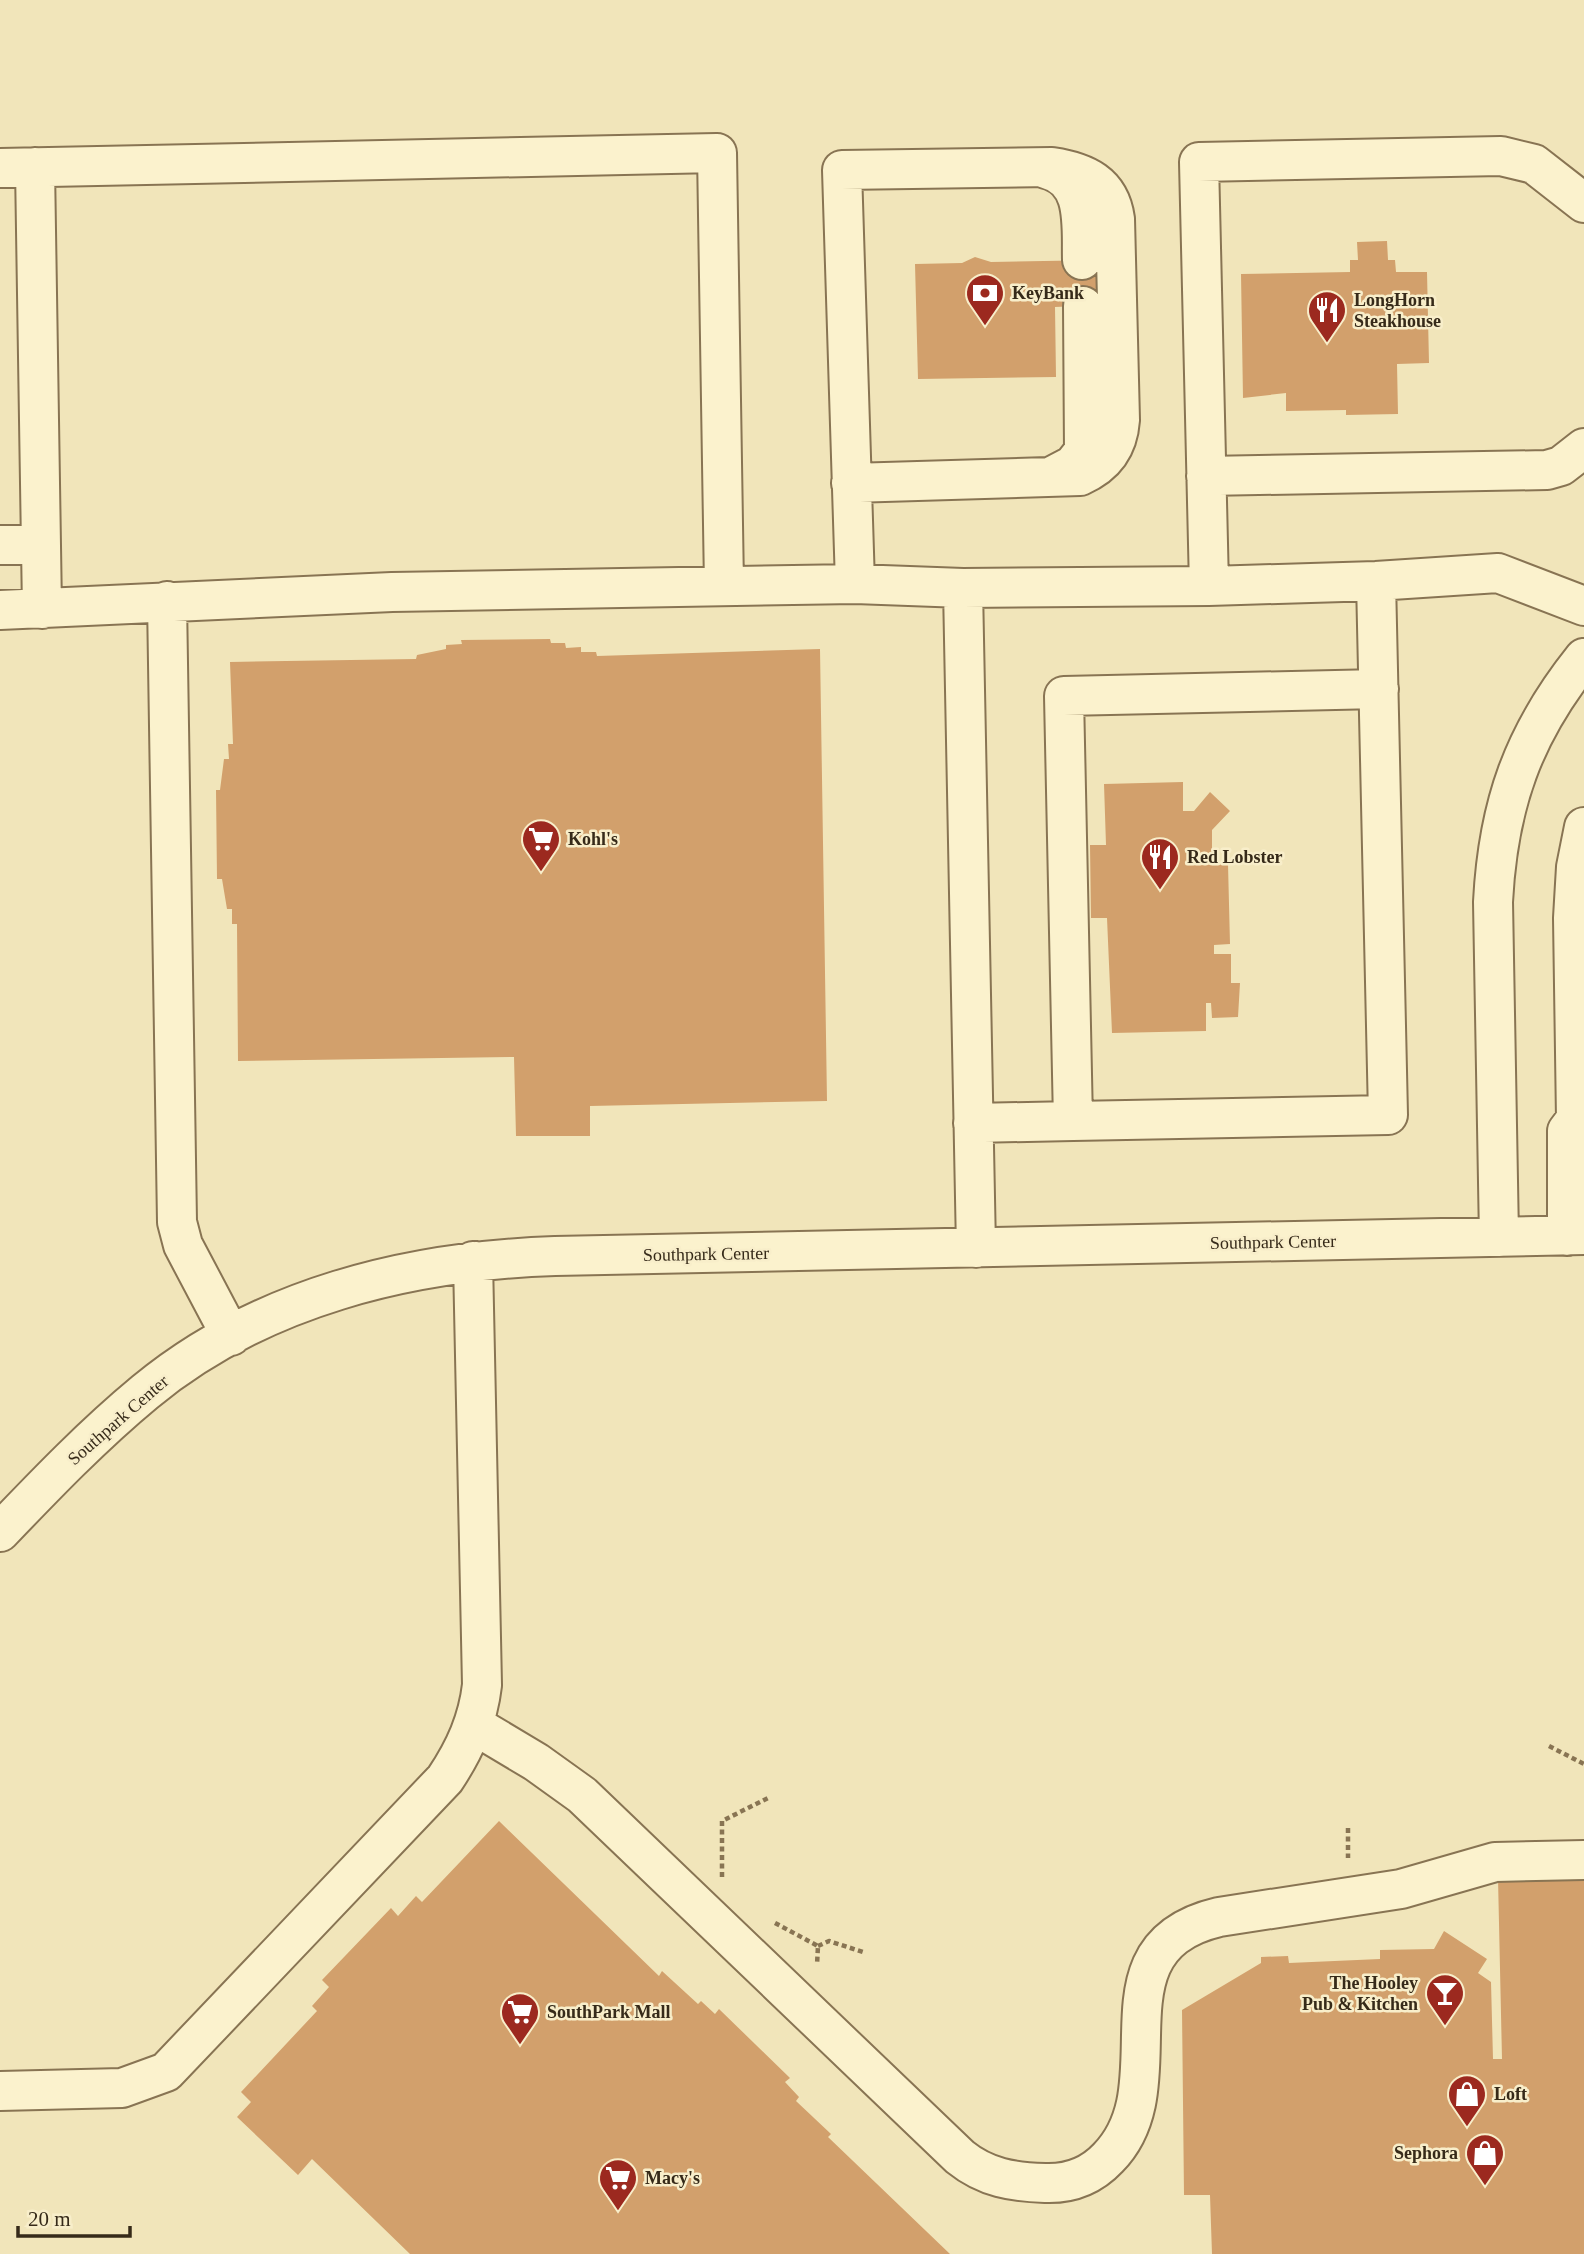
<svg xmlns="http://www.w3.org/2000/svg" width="1584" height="2254" viewBox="0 0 1584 2254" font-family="Georgia,serif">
	<rect width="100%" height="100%" fill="#f1e5ba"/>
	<!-- building -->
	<path fill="#d2a06c" d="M1387,241L1388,260H1395L1396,272H1427L1429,363L1397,364L1398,414L1346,415V410L1286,411V393L1243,398L1241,274L1350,272V260H1358L1357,242Z
		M975,257L991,262L1101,260L1102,305L1055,307L1056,377L918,379L915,264L962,263Z
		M550,639L551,643H565L566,648L581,647V652H596L597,656L820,649L827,1101L590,1106V1136H516L514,1057L238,1061L237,924H232V909H227L222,879H217L216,790H220L224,759H229L228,744H233L230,662L416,659L417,655L446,649V645L462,644L461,640Z
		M1183,782V811H1194L1210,792L1230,811L1212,830V865L1228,864L1230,944L1214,945V954H1231V983H1240L1238,1017L1212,1018L1211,1003H1206V1031L1112,1033L1107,918H1091L1090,845H1106L1104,784Z
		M499,1821L659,1976L662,1971L698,2004L701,2001L715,2014L719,2009L790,2078L785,2082L799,2097L796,2101L831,2134L828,2137L950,2254H410L312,2159L298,2175L237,2117L251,2102L241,2092L317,2011L312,2006L329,1987L322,1980L391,1908L398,1916L416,1896L422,1902Z
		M1584,1877V2254H1212L1210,2195H1184L1182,2010L1261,1963V1957L1288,1956L1289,1963L1380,1959V1950L1434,1949L1444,1931L1487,1959L1478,1973L1491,1982L1493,2059H1502L1498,1878Z"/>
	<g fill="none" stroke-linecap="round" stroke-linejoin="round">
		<defs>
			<path id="minor" d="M35,167L42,609
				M0,168L717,153L724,586
				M1046,169C1088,180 1081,226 1082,260
				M1052,476L1073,465L1084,451L1083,306
				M1206,476L1547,470L1561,466L1584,448
				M851,483L1080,476C1105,465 1118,448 1120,420L1115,219C1110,183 1085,172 1052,167L842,170C846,308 850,446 855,584
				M0,545H41
				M1376,581L1388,1115L1073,1121L1064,696L1379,689
				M1209,586L1199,162L1501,156L1534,164L1584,203
				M963,588L976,1248
				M167,601L177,1222L183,1245L231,1336
				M0,610L392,592L855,584L963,588L1209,586L1376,581L1498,573L1584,606
				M973,1123L1073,1121
				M1567,1236V1131L1576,1119L1573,918L1576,867L1584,827
				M1499,1237L1493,902C1498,805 1523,734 1584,658
				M0,1532C46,1484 93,1435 145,1392C260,1297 409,1261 555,1256L1584,1235
				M474,1725L536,1762L582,1795L960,2157C986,2178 1013,2182 1045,2183C1070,2184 1091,2176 1108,2158C1182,2083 1086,1948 1219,1917L1401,1889L1495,1862L1584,1860
				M0,2091L122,2088L166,2072L445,1779C465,1749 478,1720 482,1685L473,1261"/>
		</defs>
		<!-- minor casing -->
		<use href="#minor" stroke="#887453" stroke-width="42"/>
		<!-- path -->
		<path stroke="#887453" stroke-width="4.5" stroke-dasharray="5 3.5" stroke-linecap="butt" d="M1549,1746L1584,1764
			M1348,1828V1858
			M722,1877V1821L770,1797
			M775,1923L818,1946L817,1965
			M818,1946L829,1941L866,1953"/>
		<!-- minor -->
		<use href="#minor" stroke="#fbf2cd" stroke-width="38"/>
	</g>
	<!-- icons -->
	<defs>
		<symbol id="bank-pin" viewBox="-11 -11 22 30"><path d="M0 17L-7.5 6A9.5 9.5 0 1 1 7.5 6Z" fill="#9c291f" stroke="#f8eeca"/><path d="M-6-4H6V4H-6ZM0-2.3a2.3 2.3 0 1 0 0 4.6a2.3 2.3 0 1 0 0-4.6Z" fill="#fff"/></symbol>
		<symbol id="restaurant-pin" viewBox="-11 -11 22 30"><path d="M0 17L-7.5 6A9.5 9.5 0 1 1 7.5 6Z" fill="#9c291f" stroke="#f8eeca"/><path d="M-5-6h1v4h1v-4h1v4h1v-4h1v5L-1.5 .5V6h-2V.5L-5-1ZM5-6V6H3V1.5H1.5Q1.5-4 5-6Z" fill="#fff"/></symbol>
		<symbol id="supermarket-pin" viewBox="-11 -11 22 30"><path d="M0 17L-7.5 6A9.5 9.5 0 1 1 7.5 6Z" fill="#9c291f" stroke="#f8eeca"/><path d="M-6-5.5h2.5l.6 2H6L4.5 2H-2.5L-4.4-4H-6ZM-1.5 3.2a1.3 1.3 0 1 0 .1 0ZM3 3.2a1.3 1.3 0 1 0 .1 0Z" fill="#fff"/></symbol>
		<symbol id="bar-pin" viewBox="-11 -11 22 30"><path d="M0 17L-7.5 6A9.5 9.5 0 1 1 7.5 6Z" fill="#9c291f" stroke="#f8eeca"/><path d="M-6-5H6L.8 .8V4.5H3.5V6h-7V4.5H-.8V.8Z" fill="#fff"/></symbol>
		<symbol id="shop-pin" viewBox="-11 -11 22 30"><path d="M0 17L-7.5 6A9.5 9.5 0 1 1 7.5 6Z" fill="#9c291f" stroke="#f8eeca"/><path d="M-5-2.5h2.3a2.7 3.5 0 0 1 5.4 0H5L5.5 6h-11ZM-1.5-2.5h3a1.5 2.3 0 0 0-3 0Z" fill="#fff"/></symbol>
	</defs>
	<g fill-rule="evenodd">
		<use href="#bank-pin" x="963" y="271" width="44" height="60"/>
		<use href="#restaurant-pin" x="1305" y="288" width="44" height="60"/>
		<use href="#supermarket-pin" x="519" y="817" width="44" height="60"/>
		<use href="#restaurant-pin" x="1138" y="835" width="44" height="60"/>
		<use href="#bar-pin" x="1423" y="1971" width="44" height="60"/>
		<use href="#supermarket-pin" x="498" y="1990" width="44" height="60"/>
		<use href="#shop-pin" x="1445" y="2072" width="44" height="60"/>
		<use href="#shop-pin" x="1463" y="2131" width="44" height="60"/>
		<use href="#supermarket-pin" x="596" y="2156" width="44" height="60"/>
	</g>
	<g text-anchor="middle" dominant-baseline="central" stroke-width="5" stroke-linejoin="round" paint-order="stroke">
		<!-- poi labels -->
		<g font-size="18" font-weight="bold" fill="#362a19" stroke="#f8eeca" text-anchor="start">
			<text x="1012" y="293">KeyBank</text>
			<text x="1354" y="300">LongHorn<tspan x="1354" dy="21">Steakhouse</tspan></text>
			<text x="568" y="839">Kohl's</text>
			<text x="1187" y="857">Red Lobster</text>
			<text x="1418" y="1983" text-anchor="end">The Hooley<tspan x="1418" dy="21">Pub &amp; Kitchen</tspan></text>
			<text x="547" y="2012">SouthPark Mall</text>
			<text x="1494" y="2094">Loft</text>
			<text x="1458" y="2153" text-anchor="end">Sephora</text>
			<text x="645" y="2178">Macy's</text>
		</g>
		<!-- street labels -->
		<g font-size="18" fill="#362a19" stroke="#f8eeca">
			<text transform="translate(1273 1242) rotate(-1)">Southpark Center</text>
			<text transform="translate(706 1254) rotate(-1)">Southpark Center</text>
			<text transform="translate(118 1420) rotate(-41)">Southpark Center</text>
		</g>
	</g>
	<!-- scale -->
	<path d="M18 2226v10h112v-10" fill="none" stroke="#362a19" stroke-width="3.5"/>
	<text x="28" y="2226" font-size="21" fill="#362a19" stroke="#f8eeca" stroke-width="5" paint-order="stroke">20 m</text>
</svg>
